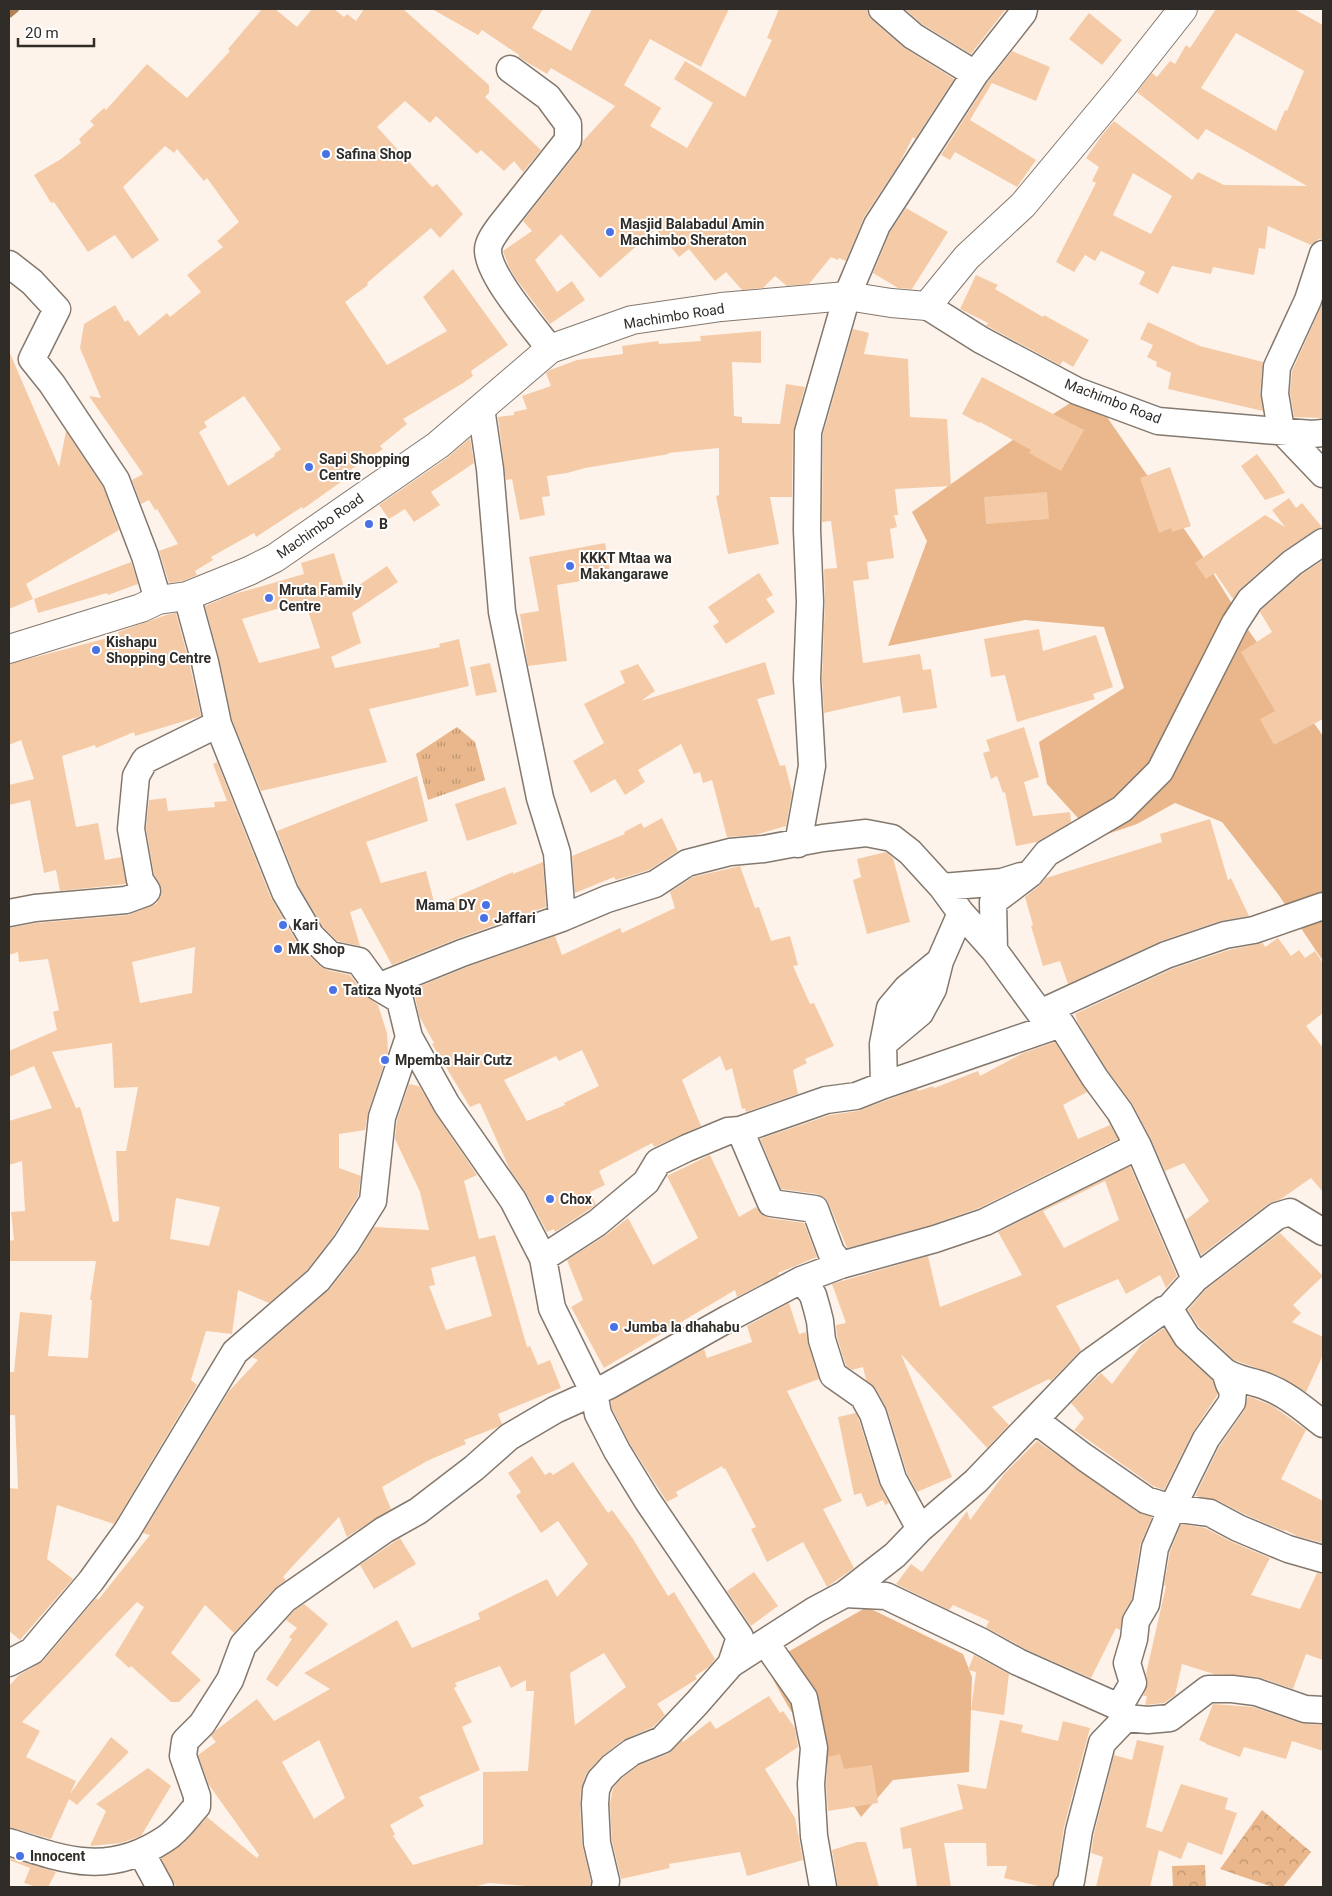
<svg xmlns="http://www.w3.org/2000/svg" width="1332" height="1896" viewBox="0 0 1332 1896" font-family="Roboto,sans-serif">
	<defs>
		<pattern id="grass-tufts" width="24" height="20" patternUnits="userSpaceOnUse" patternTransform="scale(1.25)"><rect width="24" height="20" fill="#e9b78b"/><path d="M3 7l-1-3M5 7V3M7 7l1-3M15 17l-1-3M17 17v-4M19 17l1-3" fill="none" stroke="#bd9572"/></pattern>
		<pattern id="forest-crowns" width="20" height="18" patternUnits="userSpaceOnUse" patternTransform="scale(1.25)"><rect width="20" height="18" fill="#e9b78b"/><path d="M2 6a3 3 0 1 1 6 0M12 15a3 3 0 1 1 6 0" fill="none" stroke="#bd9572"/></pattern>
	</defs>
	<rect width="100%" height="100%" fill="#fef3ea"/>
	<!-- grass -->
	<path fill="url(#grass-tufts)" d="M457,727L475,742L485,780L428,800L416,754Z"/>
	<!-- forest -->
	<path fill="url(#forest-crowns)" d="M1262,1810L1311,1852L1283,1887H1273L1220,1869Z
		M1205,1865L1206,1887H1173L1172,1866Z"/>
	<!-- green -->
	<path fill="#e9b78b" d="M1089,391L1198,549L1249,631L1323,736V961L1278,894L1222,822L1175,803L1137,824L1096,838L1047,784L1039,742L1124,688L1104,627L1025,620L888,646L927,541L912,512L1017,437Z
		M867,1607L963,1654L972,1677L969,1772L893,1780L861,1817L789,1708L765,1665Z"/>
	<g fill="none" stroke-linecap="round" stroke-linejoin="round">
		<!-- stream -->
		<path stroke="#b38155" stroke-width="8" d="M9,14L15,9"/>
	</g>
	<!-- building -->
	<path fill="#f5cba7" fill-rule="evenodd" d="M262,9H275L297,27L312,9H334L344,17L347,14L356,21L364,9H403L489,85V93L485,97L541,150L523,172L514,161L504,171L481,150L477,154L436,116L430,123L405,101L377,127L432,187L437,184L463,214L440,238L431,228L367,283L368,285L345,302L387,365L447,331L423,297L453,269L508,345L471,371L473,376L463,383L403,419L407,424L380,446L383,449L342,475L345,479L303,509L302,507L256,537L254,533L211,557L213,560L195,571L197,575L183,581L169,583L159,551L178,544L157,509L155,510L149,500L141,504L132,480L143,474L89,396L101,398L80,348L84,324L115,305L125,322L128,320L139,336L167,313L170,317L201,292L187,275L223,247L217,241L239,222L207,178L204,181L177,149L174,153L165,146L123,187L159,240L132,259L115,235L88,252L54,202L51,203L34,175L61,159L81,143L79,139L94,125L90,121L104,108L106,110L147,64L187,98L230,51L228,49ZM244,396L281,449L274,454L275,456L228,486L199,432L207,427L204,422Z
		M432,9H543L532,28L571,51L592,9H729L701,67L650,39L624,85L661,108L650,126L687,148L713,103L674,79L685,61L745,97L772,40L767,38L779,9H867L868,14L872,20L903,47L954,79L915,139L913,137L899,164L864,217L846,261L839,258L838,260L831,257L809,284L787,286L775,276L763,288L742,290L726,272L715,281L689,249L679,257L656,229L600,278L561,234L535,260L557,292L572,281L585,300L550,324L516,279L509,267L503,251L532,231L523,221L580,149L583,141L615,106L551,68L547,74L525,61L519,57V55L482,30L478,35Z
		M905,9H1006L971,54L922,24Z
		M1216,9H1294L1323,25V239H1319L1311,245L1268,226L1265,249L1259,248L1254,275L1213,267L1211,274L1172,266L1158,294L1139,284L1145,272L1101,251L1095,261L1085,255L1074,272L1056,262L1096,183L1092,181L1099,167L1086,158L1102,135L1114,121L1192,180L1198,172L1224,185L1307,186L1206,129L1198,140L1137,92L1152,73L1157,77L1170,61L1175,64L1186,45L1190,48ZM1236,33L1304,71L1287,111L1285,110L1276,131L1201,88ZM1133,173L1172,196L1151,234L1113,215Z
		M1089,13L1122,40L1102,65L1069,39Z
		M1012,51L1050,67L1036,101L992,83L970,120L1036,160L1017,187L955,152L950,160L941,155L987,83Z
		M906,208L948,232L912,289L898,288L873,273L890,232Z
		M976,275L998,285L995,289L1043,317L1044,315L1089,340L1073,367L1063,361L1060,365L989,327L986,326L988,323L960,309Z
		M1323,302V418L1294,417L1290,393L1292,371Z
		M1148,322L1200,346L1263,362L1260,393L1263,411L1168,389L1171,373L1156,366L1157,362L1147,357L1153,345L1140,339Z
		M853,329L869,333L864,354L908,359L910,417L947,419L951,486L895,489L898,515H894L897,527L890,529L894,558L867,562L869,579L853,581L863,663L920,654L923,670L931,669L937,708L903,713L900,696L824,713L822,679L825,603L824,569L837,568L831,521L822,522L823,434Z
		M761,331V363L732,362L734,416L742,417V423L780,424L786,384L805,387L793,432L792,497H770L779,544L728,554L716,496L719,495V448L668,453L669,454L585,468L567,473L547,476L550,496L542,497L545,515L520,520L512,479L506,480L498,417L514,415V412L527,409L522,396L551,386L546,373L550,370L577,360L623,354L622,346L658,341L659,344L701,341L700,336Z
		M9,351L59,467L66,431L103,487L119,530L26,584L33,599L9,609Z
		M982,377L1084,430L1061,471L1029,453L1031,450L980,422L979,423L962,414Z
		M470,438L474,463L431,492L440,505L414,522L405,509L389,519L379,505L447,458Z
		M1257,454L1275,478L1285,493L1265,500L1241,466Z
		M1170,467L1191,526L1172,532L1171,528L1159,533L1140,478Z
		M1047,492L1049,519L986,524L984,497Z
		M1289,498L1296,508L1302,503L1322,527L1315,530L1282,552L1240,589L1233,599L1215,573L1206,579L1195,563L1265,515L1285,527L1272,510Z
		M605,543L611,576L557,585L567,661L528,666L520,614L539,611L529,557Z
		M334,553L346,594L387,566L398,582L352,613L361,643L331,657L335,668L440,647L439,644L459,639L469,686L369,709L387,762L261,791L232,720L219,658L205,606L231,595L304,574L301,563ZM305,601L320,648L259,663L242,619Z
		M1323,560V719L1274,745L1260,719L1275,711L1241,652L1272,632L1260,612L1261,610L1301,575Z
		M131,562L138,584L108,595L107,593L38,613L34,599Z
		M759,573L773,595L766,599L775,612L726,644L713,626L719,622L708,607Z
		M176,613L190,666L201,716L135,736L134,732L96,748L95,745L62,756L76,827L98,823L105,860L121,857L126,884L60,891L56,870L44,873L30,800L9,805V785L34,779L21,740L9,745V664L119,635L118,632L166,615Z
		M1039,629L1043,651L1096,635L1113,687L1093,694L1095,699L1017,722L1005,675L991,677L984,639Z
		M765,662L775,694L757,699L780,766L785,765L792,792L786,826L755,835L727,837L712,780L703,783L700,772L694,774L681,744L638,770L645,782L625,795L615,779L591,793L573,761L604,743L584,704L625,683L620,671L638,664L655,691L641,701Z
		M490,663L497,692L476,696L470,667Z
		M1024,727L1039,777L1024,782L1033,816L1070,812L1071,822L1037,842L1016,846L1005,792L1003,793L997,776L991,779L983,753L990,751L986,740Z
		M217,762L271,898L298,944L320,966L327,970L350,975L366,996L378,1005L387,1033L388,1052L368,1112L365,1130L339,1134V1168L361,1176L358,1196L334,1235L307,1270L269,1303L238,1290L232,1334L206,1331L191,1380L197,1385L114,1524L57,1505L47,1559L73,1579L20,1640L9,1631V1488L18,1489L15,1415H9V1372H14L20,1312L52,1315L48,1356L88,1358L92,1300H90L96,1261H9V1241L14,1240L11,1212L25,1211L22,1161L9,1165V1121L52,1108L34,1066L9,1077V1051L57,1030L53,1012L59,1010L48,959L19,962L18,952L9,955V928L37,923L128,915L156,904L161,896L162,890L154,874L146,828L149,800L166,798L168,811L215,807L214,802L227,801L213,764ZM195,947L192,993L140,1003L132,962ZM112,1043L114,1088L138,1087L126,1151H116L119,1221L113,1222L80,1107L76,1108L52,1052ZM176,1198L220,1207L209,1246L170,1239Z
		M417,776L428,821L366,842L381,883L426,871L435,906L513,872V874L543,862L546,907L456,939L392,965L361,908L350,912L360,946L337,941L323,927L298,885L277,831Z
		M505,787L517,824L467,841L455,804Z
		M662,818L678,851L649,870L616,880L614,877L575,893L572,856L625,834L624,832L641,823L644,828Z
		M1210,819L1228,880L1231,878L1249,916L1220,921L1161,941L1068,984L1060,961L1043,966L1031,926L1033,925L1025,897L1039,886L1046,878L1162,842L1160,834Z
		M886,852L893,858L910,922L867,934L853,880L861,877L857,859Z
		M740,866L755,908L759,907L771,941L790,936L798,965L793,966L810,1004L814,1003L834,1046L805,1059L807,1063L793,1070L798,1094L746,1112L745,1108L742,1109L732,1068L726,1071L720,1056L682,1080L701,1126L654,1147L652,1143L599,1171L605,1185L590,1192L596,1205L555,1232L554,1229L547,1232L526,1193L511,1172L480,1103L470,1107L432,1044L434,1043L419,1016L415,996L411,990L467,967L555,936L562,955L620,928L622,933L675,908L670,892L693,877ZM582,1050L599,1086L564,1103L565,1105L527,1121L504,1080L556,1056L559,1061Z
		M1278,938L1291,956L1299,950L1305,958L1315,951L1323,963V1013L1306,1026L1323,1048V1192L1311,1178L1281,1199L1268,1204L1201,1255L1186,1220L1209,1201L1184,1163L1165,1171L1151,1139L1133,1105L1107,1070L1078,1023L1075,1014L1172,969L1229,950L1263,943L1265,947Z
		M1055,1042L1087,1092L1063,1105L1078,1139L1110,1125L1118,1139L979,1208L931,1225L847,1248L829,1204L825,1198L817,1194L781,1189L760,1139L830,1115L858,1111L917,1089L918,1091L933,1086L934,1088L978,1071L980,1076L1023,1053Z
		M409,1084L419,1086L435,1113L477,1175L464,1181L479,1239L495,1235L527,1347L530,1346L538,1365L550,1360L561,1388L498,1414L502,1424L498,1427L464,1440L466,1444L427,1461L382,1487L391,1509L347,1537L339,1517L289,1570L283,1577L286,1580L274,1589L234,1633L205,1605L171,1653L201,1680L179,1702H171L131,1666L129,1668L115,1655L144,1607L137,1602L22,1722L40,1731L26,1757L76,1781L70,1794L111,1737L129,1752L77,1805L69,1799L51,1839L9,1827V1686L19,1675L43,1661L96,1598L98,1600L150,1535L143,1533L229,1391L258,1360L252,1357L330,1289L358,1253L374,1227L429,1230L420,1192L395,1139L397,1120ZM475,1256L492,1316L446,1330L429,1286L435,1285L431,1268Z
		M710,1155L739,1217L756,1207L762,1215L769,1218L804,1223L817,1257L778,1273L779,1275L737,1297L735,1290L604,1368L571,1307L583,1300L567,1260L605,1236L628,1218L653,1265L698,1238L667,1176Z
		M1130,1166L1177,1276L1166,1288L1160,1275L1126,1294L1118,1279L1056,1306L1081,1350L1051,1381L1049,1379L992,1407L1009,1425L987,1448L901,1354L952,1477L917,1492L907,1473L887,1409L876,1389L866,1380L863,1367L852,1370L846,1366L837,1337L836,1325L846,1323L832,1284L928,1256L940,1307L1022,1275L998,1232ZM1105,1181L1119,1220L1064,1248L1043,1211Z
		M1280,1233L1323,1276L1293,1305L1301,1313L1292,1322L1323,1337V1355L1306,1392L1279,1376L1234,1360L1199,1327L1188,1310L1205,1290Z
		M789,1303L799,1334L806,1332L808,1344L819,1379L787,1391L842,1501L823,1509L854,1568L827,1587L803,1542L767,1562L751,1529L756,1527L725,1468L723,1469L722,1466L676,1492L678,1496L667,1502L630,1444L612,1409L611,1401L704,1349L707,1358L752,1342L747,1326Z
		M1164,1328L1177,1348L1212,1380L1218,1394L1193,1432L1164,1490L1153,1486L1074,1430L1084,1418L1071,1403L1101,1373L1112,1384L1142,1344Z
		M1248,1396L1273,1406L1306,1430L1281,1479L1323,1501V1543L1297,1536L1285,1530L1284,1531L1244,1514L1217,1500L1195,1496L1219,1447L1244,1411Z
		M856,1413L859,1420L879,1484L889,1503L885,1505L883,1500L867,1507L861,1493L854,1495L838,1417Z
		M1037,1441L1137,1512L1152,1517L1140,1545L1132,1599L1123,1614L1120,1630L1116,1628L1091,1678L1025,1649L986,1627L989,1621L953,1605L949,1610L896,1584L911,1564L922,1572L967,1511L970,1520L1005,1473Z
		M532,1456L545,1475L550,1472L553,1475L573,1462L608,1513L612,1510L633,1539L668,1596L674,1592L715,1659L709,1667L695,1676L697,1679L657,1704L665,1715L653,1727L623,1740L601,1757L586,1774L581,1789L580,1805L582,1844L591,1882L590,1887H540L489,1883L473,1887H179L175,1885L161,1858L184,1843L207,1817L257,1858L259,1855L209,1785L198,1755L216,1742L211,1736L215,1731L257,1699L274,1721L330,1689L304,1673L397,1620L412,1648L480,1619L478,1613L547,1579L557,1597L588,1564L558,1521L541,1533L516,1496L521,1492L508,1473ZM604,1653L626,1687L575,1725L570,1673ZM500,1666L511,1688L526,1680V1691H534L528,1771L483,1772V1844L413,1865L393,1836L395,1834L390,1825L424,1806L419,1797L480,1770L462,1727L472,1722L454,1688L457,1686L455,1683ZM319,1740L345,1798L314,1819L282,1762Z
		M1181,1524L1205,1528L1232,1542L1270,1558L1251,1595L1300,1609L1317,1573L1323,1574V1660L1306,1654L1293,1689L1258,1677L1214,1674L1182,1664L1175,1695L1164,1703L1145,1705L1147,1696H1143L1148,1684L1146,1674L1166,1586L1164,1585L1170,1552Z
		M400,1538L416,1564L374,1589L360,1565Z
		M754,1572L778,1606L751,1626L727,1591Z
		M304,1604L328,1624L277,1687L266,1679L292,1639L289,1637L297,1628L286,1620L295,1610Z
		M974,1655L1009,1674L1004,1715L971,1710L976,1672L968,1670Z
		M769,1696L780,1713L783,1711L795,1728L798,1747L765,1769L795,1818L803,1860L747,1876L740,1852L669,1864L670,1868L621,1879L612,1841L610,1804L613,1788L622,1778L639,1765L668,1754L682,1740L683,1742L710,1721L716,1729Z
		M1213,1704L1253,1707L1300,1723L1323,1725V1751L1292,1741L1286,1759L1244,1747L1240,1757L1206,1744V1743L1199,1740Z
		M1000,1720L1023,1725L1021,1732L1058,1741L1063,1721L1090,1728L1064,1827L1057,1875L1052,1887H1042L1004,1878L1007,1866H987L986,1843H944L951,1887H917L911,1848L903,1849L900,1828L963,1809L957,1784L986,1789Z
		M1137,1740L1164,1746L1146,1827L1162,1832L1181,1784L1228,1798L1225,1809L1237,1813L1222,1855L1188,1842L1181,1859L1159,1850L1150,1887H1096L1103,1857L1091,1853L1094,1834L1114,1755L1132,1760Z
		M840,1754L844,1769L872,1765L878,1803L828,1811L826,1784L828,1757Z
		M148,1768L171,1786L141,1836L121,1843L90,1846L106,1811L96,1804Z
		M857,1842H866L879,1887H838L832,1850Z
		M9,1858L56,1872L48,1887H36L24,1883L30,1868L9,1860Z"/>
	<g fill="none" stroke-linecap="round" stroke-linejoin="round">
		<defs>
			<path id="minor" d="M882,9L913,36L975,74
				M510,69L548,97L568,124V140L500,226C495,233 488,242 488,250C488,276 534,327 550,349
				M1323,254L1308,300L1277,367L1275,394L1281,430L1323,474
				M9,264L32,282L57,309L32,359L52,384L116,480L145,556L158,600
				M927,306L981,340L1077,391L1158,421L1312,434L1323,433
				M481,408L490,469L502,612L540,798L557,853L562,918
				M187,596L205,662L218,724L285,892L311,936L330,955L359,961L378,987L400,1000L409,1037L447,1105L513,1200L543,1258L552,1308L594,1393L598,1414L617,1451L647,1500L740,1637L731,1664
				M798,844L812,766L807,679L810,602L807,530L808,432L847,296L877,225L975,74L1023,13L1024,9
				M942,887L1002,882L1021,876
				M9,913L35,908L126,900L145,893L147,891L140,880L131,829L136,776L145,760L218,724
				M994,950L993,902L1030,874L1047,853L1122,809L1160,771L1235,623L1250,600L1292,563L1323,542
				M378,987L462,953L562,918L607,899L655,884L687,863L730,852L764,849L823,838L866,833L892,838L910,852L942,887L961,913L994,950L1040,1013L1061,1024L1095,1078L1120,1112L1138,1146L1195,1279L1169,1308L1163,1310L1089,1363L976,1481L920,1529L895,1555L845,1594L815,1610L731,1664L697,1703L662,1740L632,1752L612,1767L600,1780L596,1790L595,1804L597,1843L606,1881L605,1887
				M1040,1013L1166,955L1225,935L1254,930L1323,906
				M883,1044L920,1013L933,989L940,961
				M884,1085L883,1044L890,1008L907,988L940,961L961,913
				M740,1130L771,1203L815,1209L831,1252L841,1265
				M543,1258L597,1223L646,1182L658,1162L687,1148L728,1131L740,1130L826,1100L856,1096L884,1085L1061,1024
				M1195,1279L1277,1216L1290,1212L1323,1232
				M801,1280L813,1295L817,1309L820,1321L822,1340L833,1375L863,1396L873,1414L893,1479L920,1529
				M1225,1372C1240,1381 1250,1380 1265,1386C1287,1394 1305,1410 1323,1424
				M1035,1420L1084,1457L1146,1500L1172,1508L1210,1513L1238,1528L1288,1549L1323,1559
				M845,1594L886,1596L980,1641L1018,1662L1119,1707
				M765,1642L804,1698L814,1748L811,1784L814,1836L823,1887
				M9,1663L32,1651L91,1581L127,1531L235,1352L318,1280L346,1244L373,1201L382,1117L409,1037
				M1126,1718L1148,1720L1170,1718L1208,1689H1232L1256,1692L1305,1709L1323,1710
				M9,1842C67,1861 109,1876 165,1839C178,1831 187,1817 197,1806V1796L183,1756L185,1741L202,1724L230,1680L243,1645L285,1599L384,1530L418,1511L474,1468L509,1437L555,1410L608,1386L729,1318L801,1280L841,1265L935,1239L985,1222L1138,1146
				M141,1852L160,1887
				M1067,1887L1071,1881L1079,1831L1102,1743L1126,1718L1119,1707L1133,1683L1127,1663L1134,1639L1136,1621L1146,1604L1155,1548L1172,1508L1206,1439L1232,1402L1233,1391L1229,1384L1225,1372L1187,1337L1169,1308"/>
			<path id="tertiary" d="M9,649L141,608L158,600L187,596L249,571L275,558L438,445L550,349L632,320L721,307L847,296L891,303L927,306L967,257L1023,205L1123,85L1183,9"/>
		</defs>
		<!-- minor casing -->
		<use href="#minor" stroke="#83786e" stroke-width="29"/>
		<!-- tertiary casing -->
		<use href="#tertiary" stroke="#83786e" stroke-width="30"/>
		<!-- minor -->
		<use href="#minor" stroke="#fff" stroke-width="26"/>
		<!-- tertiary -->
		<use href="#tertiary" stroke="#fff" stroke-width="28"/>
	</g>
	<!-- markers -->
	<g fill="#4872e5" stroke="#fff" stroke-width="2">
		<circle cx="326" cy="154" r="5"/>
		<circle cx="610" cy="232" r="5"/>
		<circle cx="309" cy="467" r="5"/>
		<circle cx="369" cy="524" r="5"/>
		<circle cx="570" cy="566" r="5"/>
		<circle cx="269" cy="598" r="5"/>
		<circle cx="96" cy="650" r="5"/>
		<circle cx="486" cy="905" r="5"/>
		<circle cx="484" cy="918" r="5"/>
		<circle cx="283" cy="925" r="5"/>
		<circle cx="278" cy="949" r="5"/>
		<circle cx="333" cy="990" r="5"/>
		<circle cx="385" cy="1060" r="5"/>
		<circle cx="550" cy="1199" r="5"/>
		<circle cx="614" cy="1327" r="5"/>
		<circle cx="20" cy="1856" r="5"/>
	</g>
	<g text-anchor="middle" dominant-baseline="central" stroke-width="4" stroke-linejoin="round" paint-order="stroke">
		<!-- poi labels -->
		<g font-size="14" font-weight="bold" fill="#302c28" stroke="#fff" text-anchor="start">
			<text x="336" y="154">Safina Shop</text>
			<text x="620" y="224">Masjid Balabadul Amin<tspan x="620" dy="16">Machimbo Sheraton</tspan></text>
			<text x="319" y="459">Sapi Shopping<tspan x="319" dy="16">Centre</tspan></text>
			<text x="379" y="524">B</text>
			<text x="580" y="558">KKKT Mtaa wa<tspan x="580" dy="16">Makangarawe</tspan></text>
			<text x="279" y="590">Mruta Family<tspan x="279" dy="16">Centre</tspan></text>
			<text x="106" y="642">Kishapu<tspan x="106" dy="16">Shopping Centre</tspan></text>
			<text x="476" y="905" text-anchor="end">Mama DY</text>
			<text x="494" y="918">Jaffari</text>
			<text x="293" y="925">Kari</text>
			<text x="288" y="949">MK Shop</text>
			<text x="343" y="990">Tatiza Nyota</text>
			<text x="395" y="1060">Mpemba Hair Cutz</text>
			<text x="560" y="1199">Chox</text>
			<text x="624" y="1327">Jumba la dhahabu</text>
			<text x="30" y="1856">Innocent</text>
		</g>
		<!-- street labels -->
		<g font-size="14" fill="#302c28" stroke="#fff">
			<text transform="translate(674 316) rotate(-9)">Machimbo Road</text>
			<text transform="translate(1113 401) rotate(21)">Machimbo Road</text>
			<text transform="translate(320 526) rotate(-35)">Machimbo Road</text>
		</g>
	</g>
	<!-- border -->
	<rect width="1332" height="1896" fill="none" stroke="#302c28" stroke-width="20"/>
	<!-- scale -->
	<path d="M18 38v8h76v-8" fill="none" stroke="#302c28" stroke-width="2.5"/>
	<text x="25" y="38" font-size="15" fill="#302c28" stroke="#ffffff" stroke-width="4" paint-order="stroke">20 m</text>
</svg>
